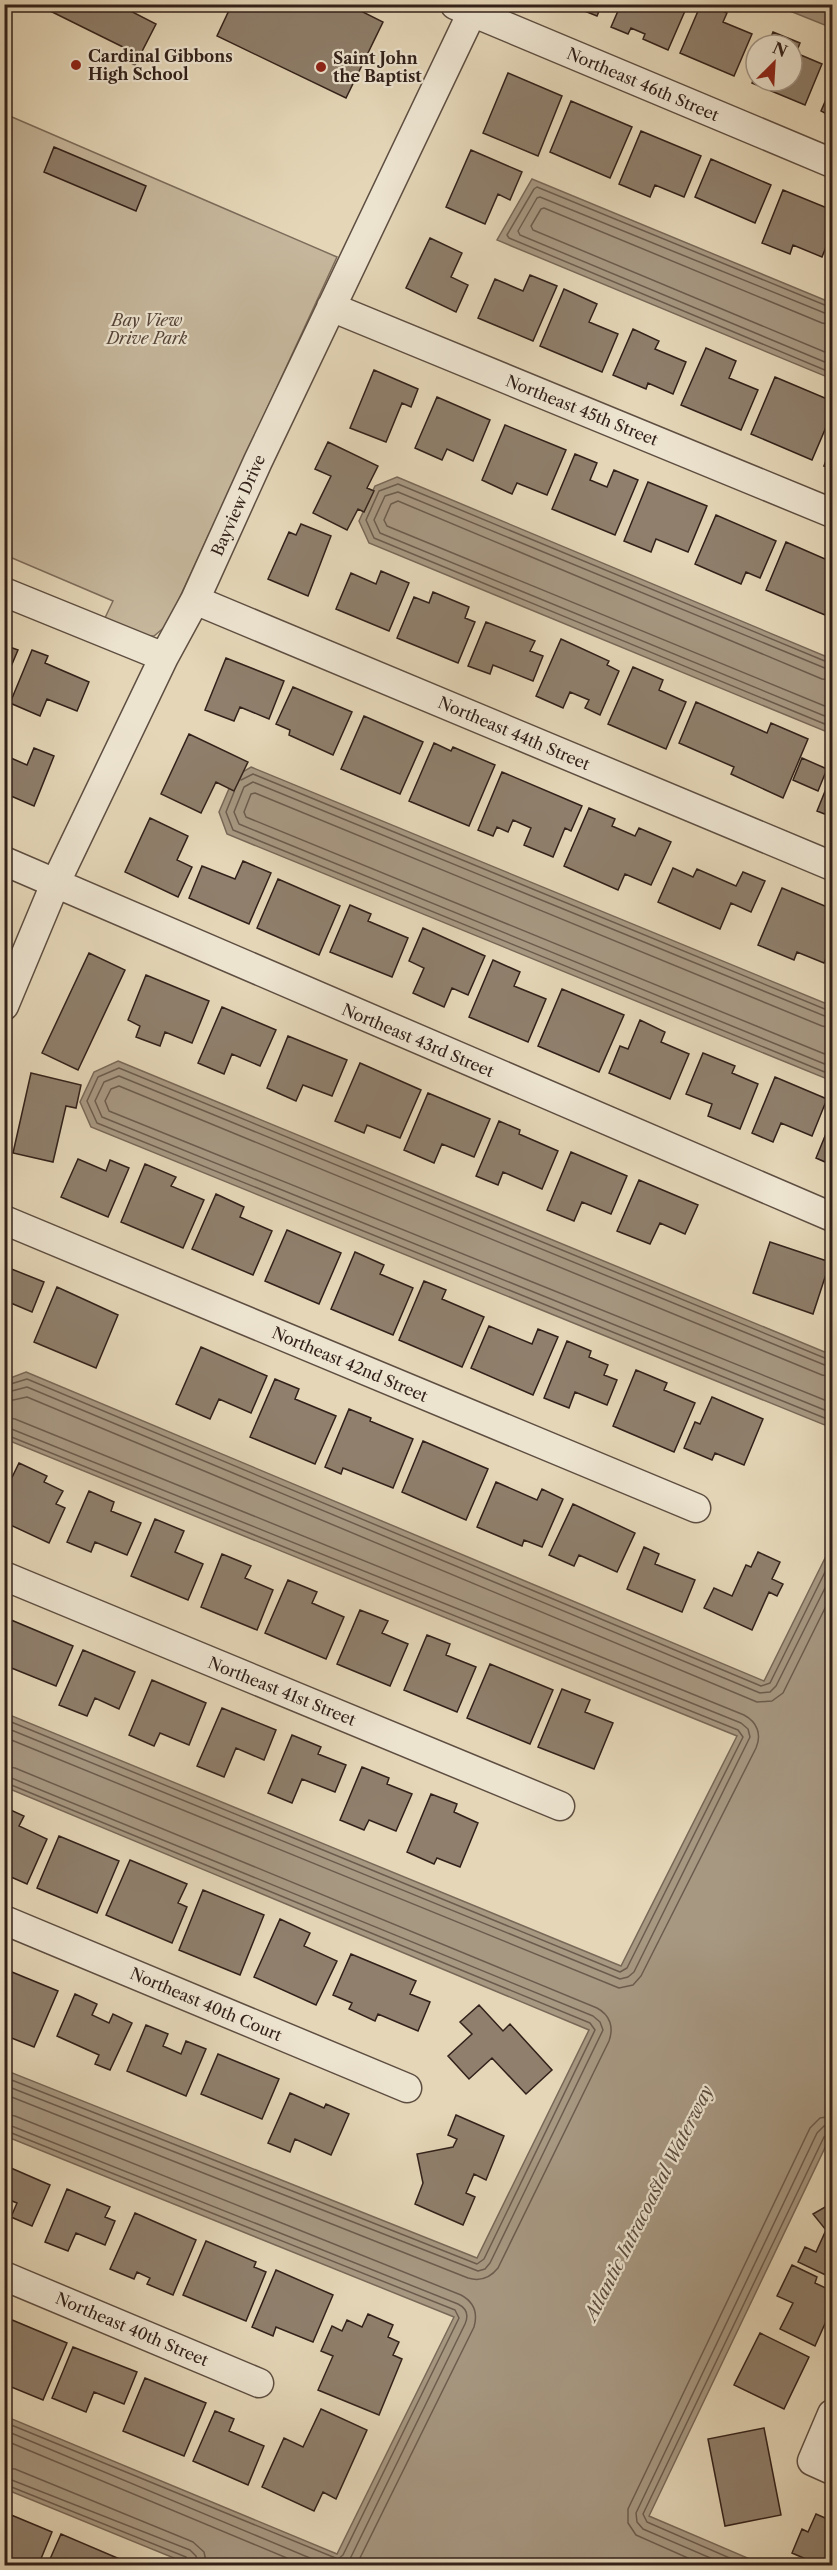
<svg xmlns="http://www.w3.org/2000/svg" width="837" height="2570" viewBox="0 0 837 2570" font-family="'Libre Caslon Text',serif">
	<rect width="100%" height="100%" fill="#e4d6b7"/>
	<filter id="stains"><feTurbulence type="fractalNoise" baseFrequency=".00333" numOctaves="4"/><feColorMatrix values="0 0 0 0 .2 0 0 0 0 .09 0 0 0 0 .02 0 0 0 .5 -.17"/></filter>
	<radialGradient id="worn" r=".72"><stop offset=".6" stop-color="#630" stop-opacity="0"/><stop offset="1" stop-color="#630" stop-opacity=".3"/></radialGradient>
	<!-- green -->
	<path fill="#c6b79c" stroke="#7c6c5b" stroke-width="1.5" d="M5,114L337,257L167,625L154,636H139L103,622L113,601L5,555Z"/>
	<!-- water -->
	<path fill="#a79882" stroke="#786858" stroke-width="1.5" d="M775,5H832V28Z
		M532,179L832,303V379L497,240Z
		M397,477L832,659V734L369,543L359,521L375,486Z
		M251,767L832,1006V1081L227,834L219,812L234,777Z
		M118,1061L832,1355V1428L91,1127L80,1102L94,1072Z
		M26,1372L764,1681L832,1544V2133L649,2516L764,2565H191L5,2489V2416L337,2554L454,2317L5,2136V2070L477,2258L589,2030L5,1787V1713L621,1966L737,1736L5,1439V1380Z"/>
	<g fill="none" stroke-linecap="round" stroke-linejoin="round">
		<!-- shore -->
		<path stroke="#6c5c4e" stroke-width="1.5" d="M832,308L537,187L534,189L507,235L509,238L832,373
			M832,316L540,197L537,198L518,231L520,235L832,365
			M832,325L822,323L544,208L541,209L531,226L533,230L832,355
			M832,664L398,484L379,491L366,520L374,538L832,727
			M832,671L398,492L385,496L374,520L380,533L832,719
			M832,680L822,679L398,501L391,504L384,520L387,526L832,709
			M241,780L253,774L832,1012
			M234,792L226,812L233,830L832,1075
			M832,1019L253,782L244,787L234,812L239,824L832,1067
			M832,1028L822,1026L255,793L251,794L244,812L246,817L832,1057
			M832,1361L119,1068L98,1077L87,1101L97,1123L832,1421
			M832,1368L119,1076L104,1082L95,1101L102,1117L832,1413
			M832,1377L822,1375L119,1086L111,1089L105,1101L109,1111L832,1403
			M4,1386L27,1379L761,1686L770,1683L832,1558
			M4,1393L27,1387L760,1693L770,1692L776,1686L832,1574
			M4,1402L27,1397L757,1702L772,1701L783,1693L832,1594
			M4,1417L15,1419L744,1715C757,1722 762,1734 756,1748L641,1976L633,1985L619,1988L4,1737
			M4,1426L741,1723L748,1729L750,1737L634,1972L628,1977L620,1979L4,1727
			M4,1434L738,1730L743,1737L627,1968L620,1972L4,1719
			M4,1766L15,1768L597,2008C610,2015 614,2027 609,2041L498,2268C490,2278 481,2282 468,2278L4,2094
			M4,1775L593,2016L600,2022L603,2030L490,2263L485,2269L478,2271L4,2085
			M4,1782L590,2023L595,2030L484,2259L477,2264L4,2077
			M4,2114L15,2116L461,2295C474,2302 478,2313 474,2327L356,2566
			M4,2123L458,2304C466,2308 469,2315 465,2324L350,2559L343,2566
			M4,2130L455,2310L459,2318L343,2555L338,2559L4,2422
			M4,2430L329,2566
			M4,2440L306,2566
			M4,2468L15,2469L193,2542L204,2552L207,2566
			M4,2477L190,2550L196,2556L198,2566
			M4,2484L186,2557L191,2566
			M706,2566L636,2535L628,2523V2509L810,2128L820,2118L832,2116
			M729,2566L643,2529L637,2522L636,2513L817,2133L824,2126L832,2125
			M748,2566L647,2522L643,2514L824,2137L832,2132"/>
	</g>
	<!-- building -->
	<path fill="#8f7f6c" stroke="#32211a" stroke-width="1.5" d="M36,4H117L156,24L135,65L125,60L127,49Z
		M232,4H347L383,22L346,98L217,36Z
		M567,4H602L597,16Z
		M621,4H688L668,50L643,39L645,34L631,28L628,34L611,27Z
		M701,4H707L727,13L723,22L752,34L734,76L680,53Z
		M773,32L800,43L796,53L822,64L805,105L752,83L756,73V81H792V45H768Z
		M508,73L562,96L538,156L483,133Z
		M832,86V117L821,111Z
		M571,101L632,127L610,178L550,152Z
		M641,131L701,156L684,197L655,185L650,197L619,184Z
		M54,147L146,186L136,211L44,172Z
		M471,150L522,172L510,200L498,194L485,224L446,207Z
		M711,159L771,185L755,223L695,197Z
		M783,190L832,210V232L822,257L793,245L790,254L762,243Z
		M430,238L462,253L451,277L468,285L456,312L406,288Z
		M530,275L557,286L533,341L478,318L495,279L523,291Z
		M564,289L597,304L589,322L618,334L602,372L540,346Z
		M633,329L659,341L655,349L686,362L673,394L648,383L646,389L613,375Z
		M706,348L736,361L729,378L758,390L741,430L681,405Z
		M374,370L418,389L411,407L402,403L386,442L350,428Z
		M775,377L832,401V413L812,460L751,434Z
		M437,397L490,420L473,461L447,449L442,460L415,448Z
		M505,425L566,450L547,495L517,483L512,494L482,480Z
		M328,442L378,466L367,488L374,491L364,512L358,509L347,530L313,513L331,476L315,469Z
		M832,444V469L824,466Z
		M575,454L597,463L590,480L607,487L614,470L638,480L615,535L552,509Z
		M648,482L707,506L688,552L656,539L651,552L624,541Z
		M716,515L776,541L760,578L746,572L741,584L695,564Z
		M301,524L331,536L308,596L268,579L289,532L296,535Z
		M786,542L832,562V597L825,615L766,590Z
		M381,571L409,583L389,631L336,609L351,573L376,584Z
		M433,592L469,607L465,618L475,622L458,663L397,638L414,597L429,603Z
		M486,622L535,641L530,651L543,656L533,681L493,665L490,674L468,666Z
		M561,639L609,661L607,665L619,671L600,715L585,708L589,700L570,692L563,708L536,696Z
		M4,645L18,650L4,683Z
		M32,650L48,656L45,663L89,682L77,711L47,699L40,716L10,703Z
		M226,658L284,681L269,719L240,707L234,721L205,710Z
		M633,667L663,680L659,690L686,702L666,749L608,724Z
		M293,687L352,712L333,755L289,735L290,730L276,724Z
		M696,702L767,733L771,723L808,739L783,798L731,774L734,767L679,743Z
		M364,716L423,742L400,794L341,769Z
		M189,734L248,762L234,791L216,782L201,813L161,794Z
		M434,743L451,751L453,747L495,765L469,826L409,801Z
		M34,748L54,756L34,806L4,793V755L27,765Z
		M802,758L827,769L818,791L793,780Z
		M502,772L582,806L571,831L565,828L553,857L524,845L531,828L513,820L508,832L497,827L493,836L478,830Z
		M832,774V817L817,811Z
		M589,808L615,819L612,826L635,836L639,828L671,842L651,885L625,874L618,890L564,866Z
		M150,818L188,836L177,860L192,867L178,897L125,872Z
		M243,861L271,873L249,924L189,898L202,866L235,879Z
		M673,868L693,877L697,869L736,886L743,872L765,881L751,912L731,903L720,929L658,902Z
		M278,879L340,906L319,955L257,928Z
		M782,888L832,909V944L824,963L797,952L794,960L758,945Z
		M350,905L371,914L368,921L408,938L392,977L330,952Z
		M423,928L485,956L468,995L452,988L444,1007L413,993L424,968L409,961Z
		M89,953L125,970L78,1070L42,1053Z
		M493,960L520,972L514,986L546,999L528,1042L469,1017Z
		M146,975L209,1001L192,1043L165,1032L160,1046L136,1037L140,1026L128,1020Z
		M562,989L624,1015L599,1072L538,1046Z
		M222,1007L276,1030L260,1066L232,1054L224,1074L198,1063Z
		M640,1020L665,1032L661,1042L689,1054L670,1099L609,1073L620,1046L628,1049Z
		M288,1036L347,1060L332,1096L303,1085L296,1101L267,1088Z
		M703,1053L735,1066L732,1073L758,1084L740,1129L708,1116L712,1104L686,1094Z
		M360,1063L421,1090L400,1138L367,1125L364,1133L335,1121Z
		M31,1073L81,1085L76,1108L66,1106L53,1162L13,1153Z
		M775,1077L827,1099L812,1136L781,1123L773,1142L752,1133Z
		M428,1093L490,1119L474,1157L442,1144L434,1163L404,1150Z
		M832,1119V1165L816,1158Z
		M499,1121L520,1130L519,1134L558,1151L542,1189L503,1172L498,1185L476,1176Z
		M571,1152L627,1176L611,1214L582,1202L574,1221L547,1210Z
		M78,1159L106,1171L110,1160L129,1168L108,1217L61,1197Z
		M145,1164L176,1177L171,1186L204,1200L183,1248L121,1222Z
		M639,1180L698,1205L685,1234L660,1223L650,1244L617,1231Z
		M216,1194L244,1207L240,1217L272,1231L253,1275L192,1249Z
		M287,1230L341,1253L319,1304L265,1281Z
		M770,1242L830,1262L813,1314L753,1293Z
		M355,1252L384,1265L380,1274L413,1288L393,1335L331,1309Z
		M4,1266L44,1282L32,1312L6,1301L4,1305Z
		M424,1281L446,1290L442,1299L484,1317L462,1367L399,1340Z
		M57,1287L118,1315L96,1368L34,1342Z
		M489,1326L532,1344L538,1329L558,1337L533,1395L471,1368Z
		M567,1341L591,1351L589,1357L608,1365L604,1375L617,1380L607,1405L575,1392L569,1408L544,1398Z
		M201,1347L267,1376L251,1413L219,1399L210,1419L176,1404Z
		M636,1370L667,1383L664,1390L695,1403L674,1452L613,1426Z
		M275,1379L299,1389L295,1399L336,1416L315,1464L250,1437Z
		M712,1397L763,1419L744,1465L715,1453L712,1460L684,1448L695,1422L700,1424Z
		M349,1409L371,1418L370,1421L413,1439L393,1488L343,1468L341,1474L325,1467Z
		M423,1441L488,1469L466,1520L402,1492Z
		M19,1463L47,1476L44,1482L63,1491L56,1504L65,1508L49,1543L4,1522V1494Z
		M496,1482L537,1500L542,1489L563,1499L542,1547L524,1540L522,1546L477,1527Z
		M89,1491L114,1502L111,1511L141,1523L127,1555L95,1542L91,1552L67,1542Z
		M573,1504L635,1533L617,1572L579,1555L574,1566L549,1555Z
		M155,1519L184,1531L175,1552L203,1564L188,1600L131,1576Z
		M644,1547L659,1554L655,1564L695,1580L682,1612L627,1589Z
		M758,1552L780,1562L772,1579L783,1584L777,1596L769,1592L752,1630L704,1608L714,1588L732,1596L746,1565L751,1567Z
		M222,1554L251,1566L245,1578L273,1590L257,1630L201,1607Z
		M288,1580L317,1592L312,1603L344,1617L326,1659L265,1633Z
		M360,1610L388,1621L382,1633L408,1644L390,1686L337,1664Z
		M4,1617L73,1646L56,1686L9,1667L11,1661L4,1659Z
		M427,1635L450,1644L446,1655L476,1667L457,1712L404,1690Z
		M83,1650L135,1672L119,1709L95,1698L87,1716L59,1705Z
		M490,1664L553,1690L530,1744L467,1718Z
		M152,1680L206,1703L189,1745L160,1733L154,1746L129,1735Z
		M562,1689L590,1700L585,1712L613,1723L594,1769L538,1747Z
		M222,1708L276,1730L264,1760L236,1748L224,1777L197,1766Z
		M292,1735L321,1747L318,1754L346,1765L335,1792L302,1779L292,1803L268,1793Z
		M362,1767L389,1778L387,1784L412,1794L396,1831L369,1820L364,1830L340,1820Z
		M431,1794L457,1804L454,1812L478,1823L460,1867L437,1858L434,1864L407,1852Z
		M4,1807L24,1816L19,1826L47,1839L27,1884L4,1874Z
		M59,1836L119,1861L97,1913L37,1888Z
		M130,1860L187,1884L178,1903L187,1907L172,1943L106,1915Z
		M203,1890L264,1915L240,1975L179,1950Z
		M280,1919L310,1933L304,1946L337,1961L316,2005L254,1977Z
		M351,1954L416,1981L410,1994L430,2002L418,2031L378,2014L375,2021L349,2009L352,2003L333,1995Z
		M7,1970L58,1991L34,2047L4,2035V1977Z
		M75,1994L97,2004L92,2015L109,2023L113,2014L132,2023L110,2070L95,2064L99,2055L57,2036Z
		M479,2005L503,2031L510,2024L552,2070L526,2094L492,2058L469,2079L448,2056L472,2034L460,2022Z
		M146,2025L168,2034L163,2046L181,2054L186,2041L206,2049L186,2096L127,2071Z
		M218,2054L279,2079L262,2119L201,2094Z
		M290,2093L324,2108L326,2104L349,2114L331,2155L295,2139L290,2152L268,2143Z
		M456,2115L504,2136L486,2180L474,2174L466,2193L475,2197L463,2225L415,2204L423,2183L417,2154L453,2147L457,2139L448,2135Z
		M4,2165L50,2185L32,2226L11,2217L17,2203L7,2199L4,2205Z
		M67,2189L110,2207L105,2217L115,2221L105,2245L76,2233L68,2251L45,2242Z
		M832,2203V2278L798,2262L805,2247L816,2252L826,2230L813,2214Z
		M135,2213L196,2240L173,2295L147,2284L150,2278L137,2272L134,2279L110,2269Z
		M206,2241L256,2262L254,2267L266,2272L246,2321L183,2295Z
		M792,2265L817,2277L815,2283L832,2291V2308L815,2346L780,2329L793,2303L777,2296Z
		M276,2270L333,2295L313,2342L276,2327L273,2336L252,2327Z
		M368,2314L393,2325L388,2337L399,2342L393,2355L402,2359L379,2415L318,2390L333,2356L321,2351L332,2326L342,2331L347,2320L362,2327Z
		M5,2317L67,2343L43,2400L4,2384Z
		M760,2333L809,2357L784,2409L734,2385Z
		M73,2347L137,2372L124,2404L94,2392L86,2412L52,2398Z
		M145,2378L206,2403L184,2456L123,2431Z
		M321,2409L367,2430L336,2499L323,2492L314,2511L262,2487L284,2438L303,2447Z
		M215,2411L234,2419L229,2431L264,2446L248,2485L193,2461Z
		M764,2428L781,2515L725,2526L708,2439Z
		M4,2512L52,2532L38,2566H4Z
		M816,2514L832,2521V2566H822L792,2553L802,2529L808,2532Z
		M61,2534L122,2560L120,2566H47Z"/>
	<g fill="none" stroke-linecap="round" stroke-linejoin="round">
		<defs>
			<path id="minor" d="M455,5L832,163
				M331,307L832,513
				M4,592L164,657
				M195,600L832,866
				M4,861L832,1217
				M4,1006L55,884L164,657L195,600L258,461L476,4
				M4,1220L696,1508
				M4,1576L560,1806
				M4,1920L407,2088
				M4,2276L259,2383
				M832,2414L812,2461L832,2470"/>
		</defs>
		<!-- minor casing -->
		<use href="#minor" stroke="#5e4e41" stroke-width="31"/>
		<!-- minor -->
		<use href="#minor" stroke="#ede4d0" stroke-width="28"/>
	</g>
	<!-- markers -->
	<g fill="#8f2418" stroke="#ede4d0" stroke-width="2">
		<circle cx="76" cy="65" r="6"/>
		<circle cx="321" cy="67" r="6"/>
	</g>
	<g text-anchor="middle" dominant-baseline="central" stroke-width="4.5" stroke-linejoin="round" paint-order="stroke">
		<!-- poi labels -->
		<g font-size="16" font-weight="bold" fill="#32211a" stroke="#ede4d0" text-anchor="start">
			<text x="88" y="56">Cardinal Gibbons<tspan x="88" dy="18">High School</tspan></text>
			<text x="333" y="58">Saint John<tspan x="333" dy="18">the Baptist</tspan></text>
		</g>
		<!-- street labels -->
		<g font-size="16" fill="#32211a" stroke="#ede4d0">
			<text transform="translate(643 84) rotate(23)">Northeast 46th Street</text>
			<text transform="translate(582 410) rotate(22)">Northeast 45th Street</text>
			<text transform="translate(238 505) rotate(-66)">Bayview Drive</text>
			<text transform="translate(514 733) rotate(23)">Northeast 44th Street</text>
			<text transform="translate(418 1040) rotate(23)">Northeast 43rd Street</text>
			<text transform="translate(350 1364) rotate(23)">Northeast 42nd Street</text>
			<text transform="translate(282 1691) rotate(22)">Northeast 41st Street</text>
			<text transform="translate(206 2004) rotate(23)">Northeast 40th Court</text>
			<text transform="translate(132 2329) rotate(23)">Northeast 40th Street</text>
		</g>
		<!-- park labels -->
		<g font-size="16" font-style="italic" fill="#57463a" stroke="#ede4d0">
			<text x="147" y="320">Bay View<tspan x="147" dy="18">Drive Park</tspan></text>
		</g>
		<!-- water labels -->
		<g font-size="18" font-style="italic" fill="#5b4b3e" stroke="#ede4d0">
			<text transform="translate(649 2203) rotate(-63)">Atlantic Intracoastal Waterway</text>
		</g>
	</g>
	<!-- margin -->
	<rect width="837" height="2570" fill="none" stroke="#e4d6b7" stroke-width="24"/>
	<rect x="6" y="6" width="825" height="2558" fill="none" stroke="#32211a" stroke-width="3"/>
	<rect x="12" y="12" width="813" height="2546" fill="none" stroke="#32211a" stroke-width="1.5"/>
	<!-- north arrow -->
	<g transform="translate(774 63) rotate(24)"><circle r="28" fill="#ede4d0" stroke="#a29687" stroke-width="1.5"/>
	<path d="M0-4.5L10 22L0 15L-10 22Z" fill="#8f2418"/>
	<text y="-9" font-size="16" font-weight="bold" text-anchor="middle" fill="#32211a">N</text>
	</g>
	<rect width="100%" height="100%" filter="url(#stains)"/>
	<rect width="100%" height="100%" fill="url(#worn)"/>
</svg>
